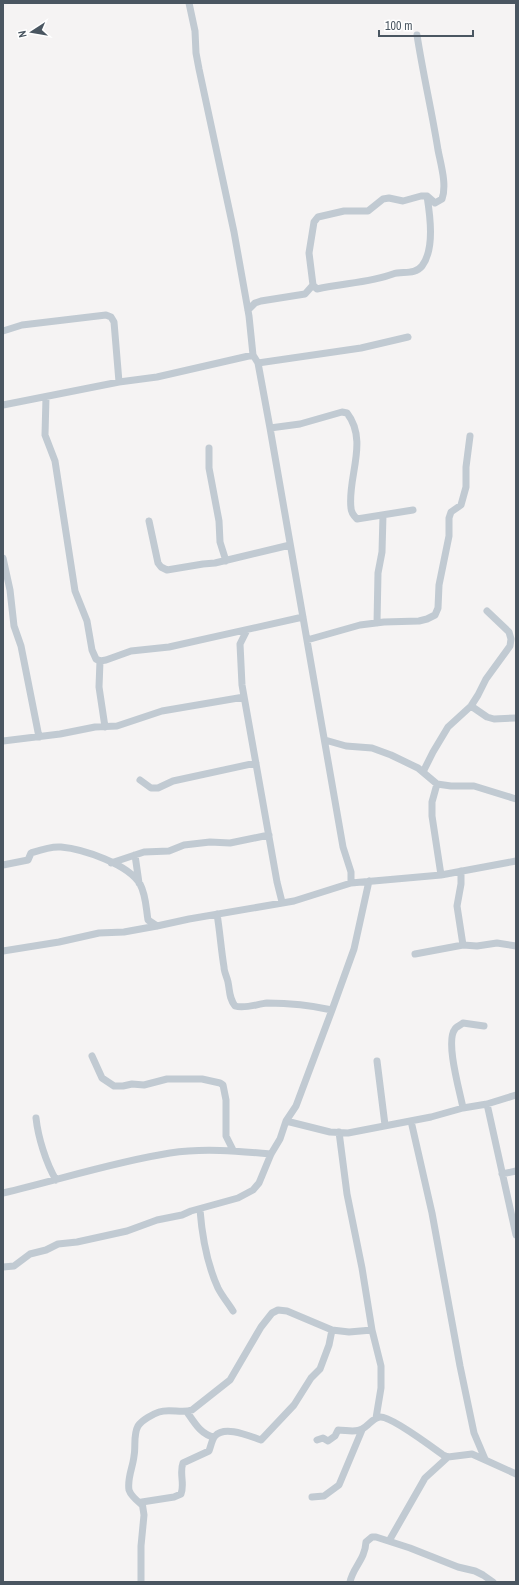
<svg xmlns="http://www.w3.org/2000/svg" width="519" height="1585" viewBox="0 0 519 1585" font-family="'Archivo Narrow',sans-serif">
	<rect width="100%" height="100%" fill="#f5f3f3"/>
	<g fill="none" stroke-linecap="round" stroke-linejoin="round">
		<!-- minor -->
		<path stroke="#c1cad2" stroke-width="7" d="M189,3L195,31L196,53L199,69L234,232L249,316L253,355L258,363L270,428L343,847L351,872V883
			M313,285L309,253L314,222L318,217L344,211H368L383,199L389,198L403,201L421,196H427L435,203L442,199C447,185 441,165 438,150C432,112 423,74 417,35
			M248,310L255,303L261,301L305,294L313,285L317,289C342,283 369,283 393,274C402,271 415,275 422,266C435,249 430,215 427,196
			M3,331L22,325L106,315L111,317L114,322L119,382
			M258,363L361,348L408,337
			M46,397L45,435L55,461L75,591L87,621L92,650L96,659L100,661L106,660L131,651L169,647L303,617
			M3,405L119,382L157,377L253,355
			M270,428L300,424L342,412L347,413C369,441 347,478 351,508C351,513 354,516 357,519L413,510
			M209,448V468L219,521L220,542L226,561
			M149,521L158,563L161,567L167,570L203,564L215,563L290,545
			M3,558L10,590L14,626L21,646L39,737
			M377,623L378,573L382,552L383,515
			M247,630L240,644L242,685L277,882L282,902
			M307,640L360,625L384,622L419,621L427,619L435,615L438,608L439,585L449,536V518L451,512L461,505L466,487V467L470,436
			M100,661L99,687L105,727
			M471,706L487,717L494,719L516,718
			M325,740L346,746L372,748L391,755L418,768L437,784L451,786H474L516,799
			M3,741L60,734L95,727L117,726L162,711L244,697
			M423,772L433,752L448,727L471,706L478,695L486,679L510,646L511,639L509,632L487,611
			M140,780L151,788H158L173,781L256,763
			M437,784L432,802V816L441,875
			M135,855L139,883
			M111,863L144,852L169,851L184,845L210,842L230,843L269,835
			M3,865L28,860L31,853C40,850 51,846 61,847C83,849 128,864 140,884C146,895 146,908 148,920L157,926
			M461,871V884L457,906L463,945
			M217,914C220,932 221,949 224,967C224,972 227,977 228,982C230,992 229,998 235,1006C245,1009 257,1004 267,1003C289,1003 310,1005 332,1010
			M3,951L59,942L99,933L124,932L157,926L189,919L294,901L351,883L441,875L516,861
			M415,954L463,945L477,946L497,943L516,946
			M92,1056L102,1078L114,1086H123L132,1084L144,1085L167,1079H202L220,1083L223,1085L226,1100V1136L233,1150
			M377,1061L385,1125
			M487,1104L516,1235
			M463,1108C460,1092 445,1041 455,1029C456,1027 461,1025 463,1023L484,1026
			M36,1118C38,1137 46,1163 56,1180
			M286,1121L330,1132L348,1133L431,1117L463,1108L487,1104L516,1095
			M411,1121L432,1213L460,1366L474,1433L485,1459
			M339,1132L347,1194L362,1268L372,1330L381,1366V1388L376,1418
			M502,1174L516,1171
			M3,1193C59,1180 113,1162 170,1153C203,1148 237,1151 271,1154
			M200,1210C202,1235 207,1264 218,1288C222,1296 228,1303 233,1311
			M3,1267L14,1266L30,1254L46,1250L58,1244L77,1242L127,1231L157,1220L182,1215L191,1211L238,1198L253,1190L259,1183L271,1154L280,1139L286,1121L296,1106L332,1010L354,949L369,881
			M332,1330L329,1345L320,1369L311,1378L294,1405L261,1440C249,1436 225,1425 215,1436C212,1439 211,1446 209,1451L183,1463C179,1473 185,1484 181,1494L174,1497L142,1502L141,1504C136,1500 131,1496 129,1490C127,1478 133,1467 134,1456C136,1446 133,1435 138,1426C142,1420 153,1414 159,1412C170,1408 182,1414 192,1410L230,1380L261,1327L272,1313L278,1310L287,1311L332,1330L349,1332L372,1330
			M187,1412C194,1422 201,1435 214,1437
			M317,1440L323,1438L328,1441L335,1436L338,1430C346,1430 356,1433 362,1429C369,1426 372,1418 380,1417C391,1416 432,1447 443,1455L448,1457L472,1454L516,1474
			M312,1497L324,1496L339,1485L362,1430
			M389,1541L425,1478L448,1457
			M141,1582V1546L144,1515L142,1502
			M350,1582C353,1567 365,1560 366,1542L372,1537H376L410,1548L458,1567L475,1571L483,1575L493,1582"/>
	</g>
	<!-- border -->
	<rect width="519" height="1585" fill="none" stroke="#4a5661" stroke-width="8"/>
	<!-- north arrow -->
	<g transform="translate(32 32) rotate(258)" stroke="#ffffff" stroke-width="3" paint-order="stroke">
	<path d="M0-3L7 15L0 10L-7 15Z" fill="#4a5661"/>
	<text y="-6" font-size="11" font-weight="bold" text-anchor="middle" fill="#4a5661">N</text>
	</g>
	<!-- scale -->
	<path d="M379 30v6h94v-6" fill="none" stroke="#4a5661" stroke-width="2"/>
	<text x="385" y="30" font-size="12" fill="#4a5661" stroke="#ffffff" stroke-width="3" paint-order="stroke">100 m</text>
</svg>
